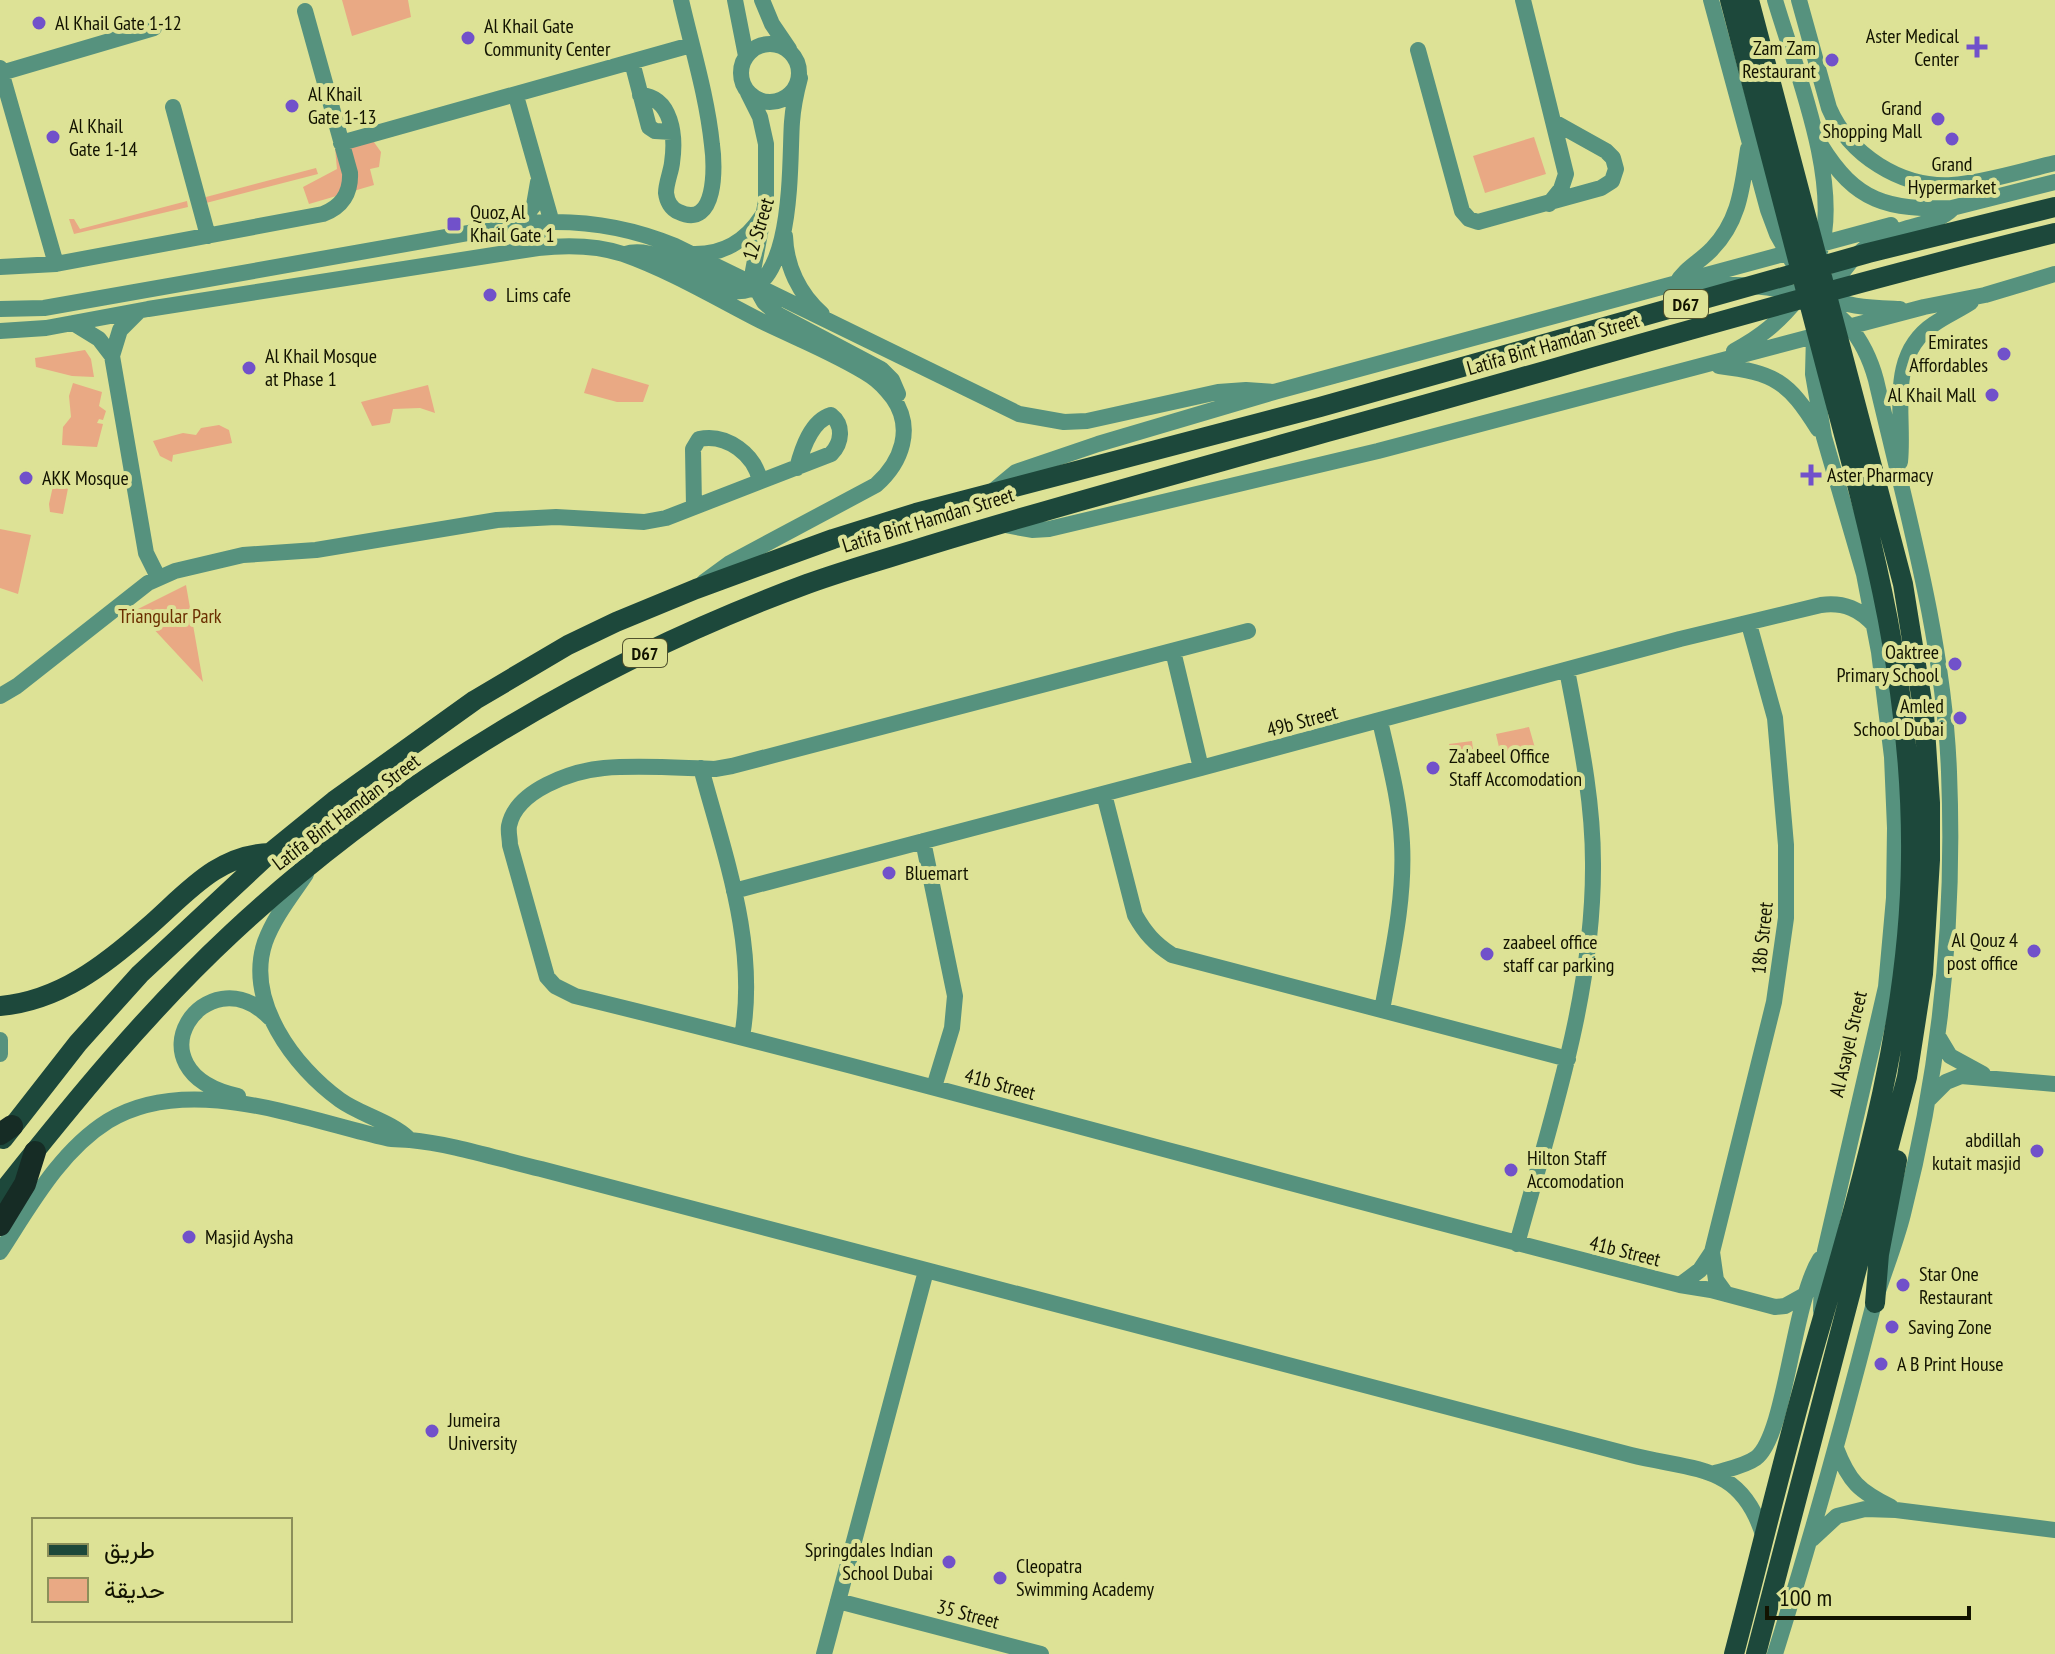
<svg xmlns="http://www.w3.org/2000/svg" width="2055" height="1654" viewBox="0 0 2055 1654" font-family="'PT Sans Narrow',Vazirmatn,sans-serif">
	<rect width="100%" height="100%" fill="#dde296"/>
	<!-- green -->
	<path fill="#e9a984" d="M342,0H408L411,17L352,36Z
		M1534,137L1546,174L1485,193L1473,156Z
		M371,138L381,152L379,167L370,169L374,185L309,204L303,187L337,169L335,148Z
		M316,168L318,174L206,203V197Z
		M187,201L188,207L74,234L69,219H74L80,229Z
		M85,350L91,359L94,377L72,376L36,367L35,358Z
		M592,368L649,385L643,402H617L584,393Z
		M73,383L102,392L99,406L106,411L103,420L99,419L97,423L103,424L97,447L62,445L63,427L71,417L69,396Z
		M428,385L435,413L420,408L393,409L390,423L372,426L361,402Z
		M219,425L229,430L232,443L173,455L172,462L160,456L153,441L183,433L196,435L201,428Z
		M57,468L71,473L63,514L50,512L49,504L53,486L59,471Z
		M0,529L31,535L18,594L0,588Z
		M186,585L203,682L136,610Z
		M1529,727L1535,748L1501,756L1496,734Z
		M1472,741L1474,758L1451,761L1449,744Z"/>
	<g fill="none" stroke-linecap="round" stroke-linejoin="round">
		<!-- minor -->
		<path stroke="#56927e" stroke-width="16" d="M735,0L746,56
			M762,0L772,24L789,49
			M1523,0L1566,174L1561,189L1549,204
			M1711,0L1768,210L1777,234L1792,261
			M1775,0C1795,68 1842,183 1820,251
			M1799,0L1829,108C1849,155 1901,188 1952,185C1983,183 2025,170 2055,163
			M741 73a29 29 0 1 1 58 0a29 29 0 1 1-58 0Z
			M1418,50L1462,211L1469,219L1478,222L1601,188L1612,181L1616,169L1613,158L1606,151L1554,122
			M632,62L649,127L655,131L672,132
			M0,68L56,264
			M1,73L154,28
			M748,93L760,117L766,144V201L753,271L755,286L764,302L777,314L881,369L892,380L898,394
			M640,95C672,97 676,136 672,163C671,172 666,183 666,193C667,201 671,209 679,212C717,230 715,165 712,145C707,96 692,48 681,0
			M516,96L550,216L544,235L525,246
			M173,107L208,236
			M341,143L691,45
			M1820,144C1856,203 1888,210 1953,208
			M1944,210L2055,182
			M519,224L534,205L538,182
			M785,236C786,266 799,294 822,314
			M625,254C656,244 703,279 734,291C796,297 789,159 792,122C793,107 796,93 800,78
			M692,254C722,255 746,241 762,216
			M0,267L56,264L323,214C342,207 351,193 350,173L305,11
			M1676,284C1763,285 1848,278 1876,380C1906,509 1944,640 1949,772C1955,920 1940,1070 1903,1214C1895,1246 1882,1276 1873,1307C1843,1424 1811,1539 1775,1654
			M1676,284C1684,269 1701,261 1712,249C1740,220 1742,187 1748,149
			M1822,292C1840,308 1877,308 1900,309
			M1827,298C1847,259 1865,241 1908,228C1925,223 1941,220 1953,208
			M0,309L44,308L519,224C574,218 624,225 675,246L1019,414L1064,422L1087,421L1218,392L1246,390L1274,392
			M139,311L120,330L112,356L146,553L158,577
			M73,323L99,339L112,356
			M0,331L46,328L148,309L538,248C565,245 596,245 623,254C671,271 716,298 761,321C798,339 837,354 871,376C880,382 887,390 893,398C914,428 902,462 876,485L730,563L704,582
			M1814,335L1813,374L1824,437L1864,574L1879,652L1892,757L1895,828L1894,898L1886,987L1825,1251L1822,1273L1821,1311
			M1734,351C1761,337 1780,321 1799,297
			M1719,366C1775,373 1788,381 1818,429
			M1900,462C1905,415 1886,356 1934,324C1945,316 1959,310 1971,302
			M993,491L1016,472L1098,444L1274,392L1891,225
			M694,507L693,449L699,439C727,433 755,455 760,481
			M1000,524L1032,530L1049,529L1378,451L1924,307L1985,295L2055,274
			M1248,631L732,766L715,769C679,768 641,765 604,768C572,771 516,790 509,826C508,832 510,839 510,845L547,977L555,986L575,996C945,1086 1311,1192 1680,1285L1711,1290L1775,1307L1785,1306L1803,1296
			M1173,651L1201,768
			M0,696L17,686L148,583L175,571L243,555L316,550L497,520L556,517L644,522L666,518L831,454C842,443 844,425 831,415C811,421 802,449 797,468
			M1380,721C1389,761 1400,801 1402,843C1405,899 1392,955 1382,1010
			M701,768C725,857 758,945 742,1037
			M1104,794L1135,915C1145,933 1155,944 1172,955L1568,1059
			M923,841L955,996L952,1028L934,1087
			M306,874C292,895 274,917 265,942C245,1001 294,1067 340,1100C361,1115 390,1121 409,1139
			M734,891L1201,768L1680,639L1821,605C1844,602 1860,609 1875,626
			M1938,1036L1950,1056L1983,1074
			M0,1040V1054
			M238,1096C125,1071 206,952 270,1018
			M1928,1100L1946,1082L1961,1076L2055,1084
			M1517,1244C1551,1119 1594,994 1593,863C1593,797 1579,734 1567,670
			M0,1252C30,1206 60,1151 108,1121C188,1072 302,1119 386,1138C394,1140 402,1139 410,1140C453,1144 498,1159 541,1169L1631,1455C1695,1471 1742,1463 1764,1538
			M1712,1252L1716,1280L1726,1294
			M1680,1285L1700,1270L1712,1252L1774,1002L1786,918V845L1775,718L1749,624
			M1836,1448C1849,1482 1859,1491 1891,1507
			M1715,1473C1728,1469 1745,1466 1756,1458C1786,1435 1792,1304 1820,1259
			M1812,1539L1837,1516L1865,1509L1896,1510L2055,1530
			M838,1601L1041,1654
			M824,1654L926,1271"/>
		<!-- major -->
		<path stroke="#1d483b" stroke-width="20" d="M1730,0C1762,124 1794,248 1827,371C1871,535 1913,686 1911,857C1910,1017 1865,1172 1821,1324C1789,1433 1763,1544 1734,1654
			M1749,0L1903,584L1924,714L1930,803V860L1923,974L1907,1077L1756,1654
			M0,1006C59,1001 105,965 148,927C185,895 217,854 270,853
			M3,1139L78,1043L140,974L270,853L334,801L475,700L568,645L616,622L696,589L833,539L916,513L1320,407L1868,253L2055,207
			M0,1195C72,1104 147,1012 232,933C396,780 598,661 807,584C848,569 889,558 930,545C1064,504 1199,468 1334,430C1574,364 1813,292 2055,233
			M1875,1303L1879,1254L1897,1160"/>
		<!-- highway -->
		<path stroke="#162c25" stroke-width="22" d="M0,1134L12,1126
			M0,1225L25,1184L35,1152"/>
	</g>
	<!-- markers -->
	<g fill="#7151ca" stroke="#dde296" stroke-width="3">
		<circle cx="39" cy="23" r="8"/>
		<circle cx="468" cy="38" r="8"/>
		<path d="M1973 35h8v8h8v8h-8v8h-8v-8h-8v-8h8z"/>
		<circle cx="1832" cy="60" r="8"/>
		<circle cx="292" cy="106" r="8"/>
		<circle cx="1938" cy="119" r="8"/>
		<circle cx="53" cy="137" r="8"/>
		<circle cx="1952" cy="139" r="8"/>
		<rect x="446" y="216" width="16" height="16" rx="4"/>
		<circle cx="490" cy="295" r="8"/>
		<circle cx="2004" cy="354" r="8"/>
		<circle cx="249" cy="368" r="8"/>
		<circle cx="1992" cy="395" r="8"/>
		<path d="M1807 463h8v8h8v8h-8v8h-8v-8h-8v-8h8z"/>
		<circle cx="26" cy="478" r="8"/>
		<circle cx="1955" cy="664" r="8"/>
		<circle cx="1960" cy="718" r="8"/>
		<circle cx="1433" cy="768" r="8"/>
		<circle cx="889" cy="873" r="8"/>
		<circle cx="2034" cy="951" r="8"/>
		<circle cx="1487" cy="954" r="8"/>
		<circle cx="2037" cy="1151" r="8"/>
		<circle cx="1511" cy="1170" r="8"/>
		<circle cx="189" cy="1237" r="8"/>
		<circle cx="1903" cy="1285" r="8"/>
		<circle cx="1892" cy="1327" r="8"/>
		<circle cx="1881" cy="1364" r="8"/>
		<circle cx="432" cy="1431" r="8"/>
		<circle cx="949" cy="1562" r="8"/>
		<circle cx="1000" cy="1578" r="8"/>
	</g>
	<g text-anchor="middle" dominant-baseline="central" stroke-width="8" stroke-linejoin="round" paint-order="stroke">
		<!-- shield labels -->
		<g fill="#dde296" stroke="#4f512d" stroke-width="2">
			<rect x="1664" y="290" width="44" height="28" rx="6"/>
			<rect x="623" y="639" width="44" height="28" rx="6"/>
		</g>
		<g font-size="18" font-weight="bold" fill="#121300">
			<text x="1686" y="304">D67</text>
			<text x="645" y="653">D67</text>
		</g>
		<!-- poi labels -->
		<g font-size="20" fill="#121300" stroke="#dde296" text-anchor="start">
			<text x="55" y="23">Al Khail Gate 1-12</text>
			<text x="484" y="26">Al Khail Gate<tspan x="484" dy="23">Community Center</tspan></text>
			<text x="1959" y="36" text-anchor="end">Aster Medical<tspan x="1959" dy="23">Center</tspan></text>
			<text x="1816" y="48" text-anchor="end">Zam Zam<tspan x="1816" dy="23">Restaurant</tspan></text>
			<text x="308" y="94">Al Khail<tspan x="308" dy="23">Gate 1-13</tspan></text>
			<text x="1922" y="108" text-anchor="end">Grand<tspan x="1922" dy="23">Shopping Mall</tspan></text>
			<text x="69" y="126">Al Khail<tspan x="69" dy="23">Gate 1-14</tspan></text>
			<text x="1952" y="164" text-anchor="middle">Grand<tspan x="1952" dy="23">Hypermarket</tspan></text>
			<text x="470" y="212">Quoz, Al<tspan x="470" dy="23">Khail Gate 1</tspan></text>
			<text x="506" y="295">Lims cafe</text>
			<text x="1988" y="342" text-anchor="end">Emirates<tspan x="1988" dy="23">Affordables</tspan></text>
			<text x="265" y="356">Al Khail Mosque<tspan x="265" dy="23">at Phase 1</tspan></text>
			<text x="1976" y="395" text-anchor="end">Al Khail Mall</text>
			<text x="1827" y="475">Aster Pharmacy</text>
			<text x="42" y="478">AKK Mosque</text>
			<text x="1939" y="652" text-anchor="end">Oaktree<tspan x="1939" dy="23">Primary School</tspan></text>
			<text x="1944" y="706" text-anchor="end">Amled<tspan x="1944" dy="23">School Dubai</tspan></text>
			<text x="1449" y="756">Za'abeel Office<tspan x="1449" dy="23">Staff Accomodation</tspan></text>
			<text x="905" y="873">Bluemart</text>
			<text x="2018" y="940" text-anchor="end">Al Qouz 4<tspan x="2018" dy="23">post office</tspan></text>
			<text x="1503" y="942">zaabeel office<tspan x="1503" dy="23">staff car parking</tspan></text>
			<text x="2021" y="1140" text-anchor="end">abdillah<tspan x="2021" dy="23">kutait masjid</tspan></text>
			<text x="1527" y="1158">Hilton Staff<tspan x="1527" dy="23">Accomodation</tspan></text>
			<text x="205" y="1237">Masjid Aysha</text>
			<text x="1919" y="1274">Star One<tspan x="1919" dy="23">Restaurant</tspan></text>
			<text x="1908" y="1327">Saving Zone</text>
			<text x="1897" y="1364">A B Print House</text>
			<text x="448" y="1420">Jumeira<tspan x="448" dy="23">University</tspan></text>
			<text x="933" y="1550" text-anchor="end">Springdales Indian<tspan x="933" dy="23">School Dubai</tspan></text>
			<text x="1016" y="1566">Cleopatra<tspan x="1016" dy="23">Swimming Academy</tspan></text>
		</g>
		<!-- street labels -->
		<g font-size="20" fill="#121300" stroke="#dde296">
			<text transform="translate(758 229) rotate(-73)">12 Street</text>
			<text transform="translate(1553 344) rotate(-16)">Latifa Bint Hamdan Street</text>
			<text transform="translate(928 520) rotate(-17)">Latifa Bint Hamdan Street</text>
			<text transform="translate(1302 721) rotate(-15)">49b Street</text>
			<text transform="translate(346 812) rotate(-37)">Latifa Bint Hamdan Street</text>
			<text transform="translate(1762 938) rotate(-84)">18b Street</text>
			<text transform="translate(1848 1044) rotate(-77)">Al Asayel Street</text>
			<text transform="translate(1000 1084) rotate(15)">41b Street</text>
			<text transform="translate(1625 1251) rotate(14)">41b Street</text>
			<text transform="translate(968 1614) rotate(15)">35 Street</text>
		</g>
		<!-- park labels -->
		<g font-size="20" fill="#6b2f00" stroke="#dde296">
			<text x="170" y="616">Triangular Park</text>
		</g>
	</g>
	<!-- legend -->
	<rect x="32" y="1518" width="260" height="104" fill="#dde296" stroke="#8c8f5a" stroke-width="2"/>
	<rect x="48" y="1544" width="40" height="12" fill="#1d483b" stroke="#8c8f5a" stroke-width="2"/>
	<text x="104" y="1558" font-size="24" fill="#121300">طريق</text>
	<rect x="48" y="1578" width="40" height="24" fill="#e9a984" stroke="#8c8f5a" stroke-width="2"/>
	<text x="104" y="1598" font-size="24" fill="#121300">حديقة</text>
	<!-- scale -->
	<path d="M1767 1606v12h202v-12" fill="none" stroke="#121300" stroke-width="4"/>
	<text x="1779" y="1606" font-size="24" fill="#121300" stroke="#dde296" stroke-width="6" paint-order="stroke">100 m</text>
</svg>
